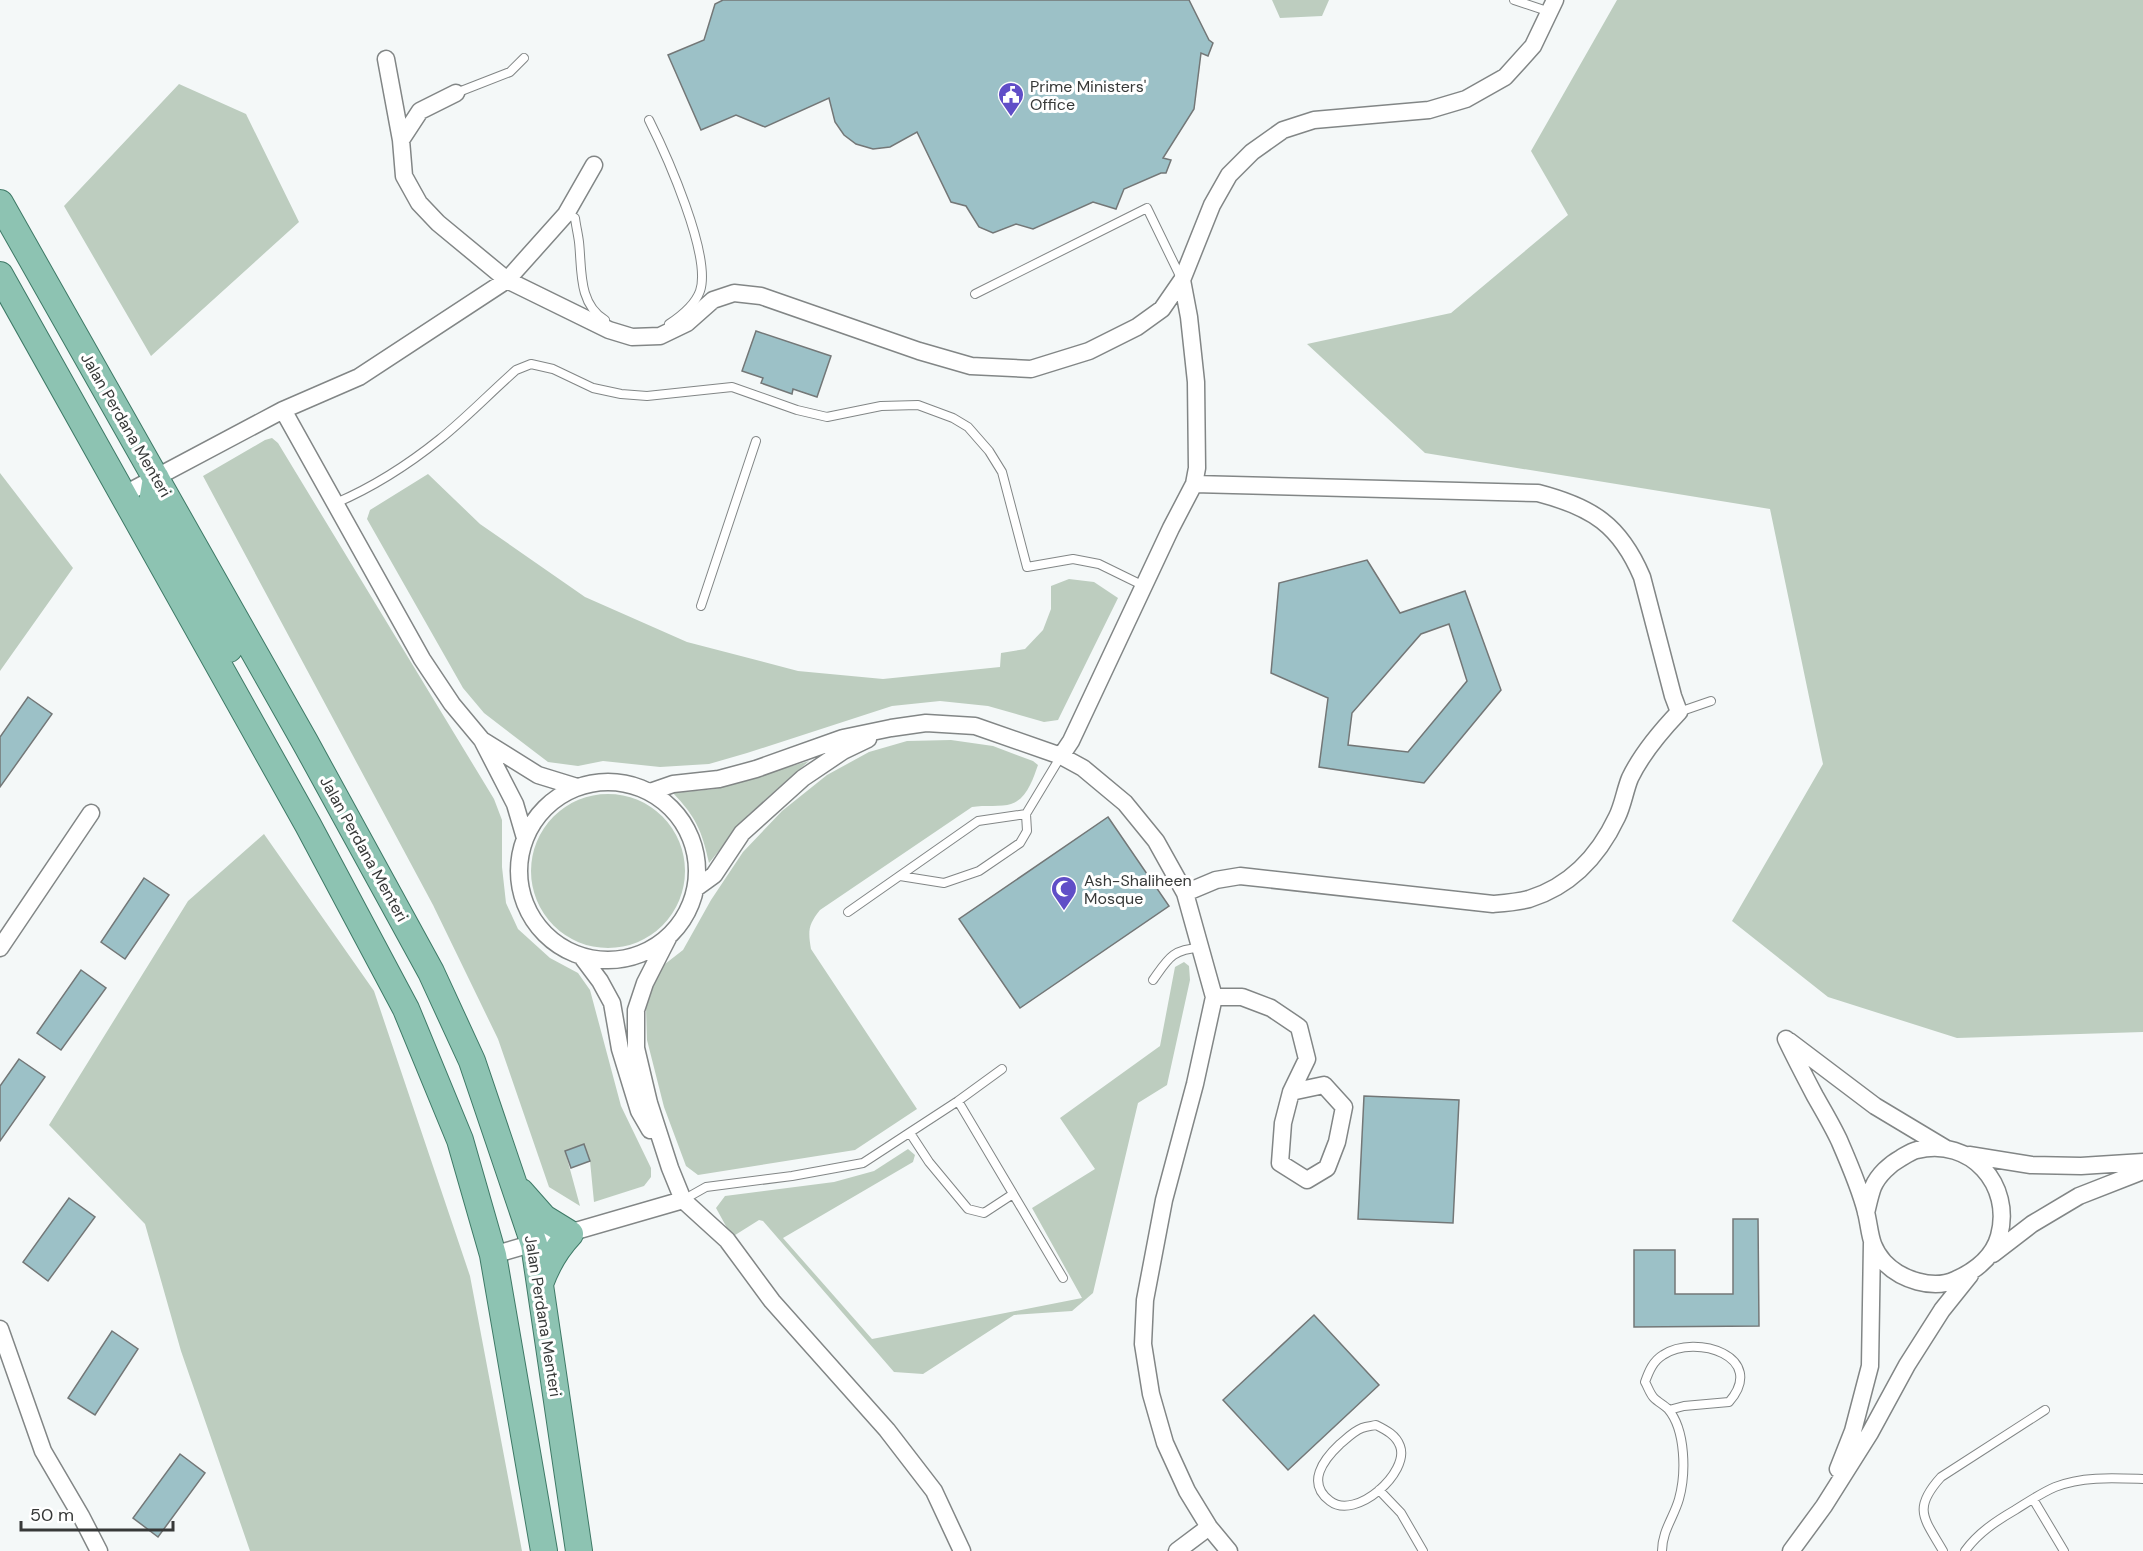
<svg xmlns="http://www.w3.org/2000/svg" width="2143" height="1551" viewBox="0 0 2143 1551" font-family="'DM Sans',sans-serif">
	<rect width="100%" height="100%" fill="#f4f8f8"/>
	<!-- green -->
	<path fill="#bdcdbf" d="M1272,0H1329L1322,16L1280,18Z
		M1617,0H2143V1032L1957,1038L1828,997L1732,921L1823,764L1770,509L1425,453L1307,344L1451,313L1568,215L1531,151Z
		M179,84L246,114L299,222L151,356L64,206Z
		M272,438L278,443L494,799L502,820V867L506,903L518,929L550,958L578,973L590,990L621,1106L651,1168V1177L644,1186L594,1202L590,1161L584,1144L565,1151L580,1206L549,1187L498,1039L433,905L203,476L265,440Z
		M0,473L73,568L0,671Z
		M428,474L480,524L585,597L687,642L798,671L883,679L1000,667L1001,653L1025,649L1043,630L1051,609V586L1069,579L1094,582L1118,598L1058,720L1044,722L988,706L940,701L892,706L747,753L709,764L660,767L603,761L578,766L548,762L484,713L463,688L367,519L370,510Z
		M951,740L993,746L1033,761L1038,765C1033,779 1027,799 1011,804C1002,807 984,805 972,807L820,910C808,925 808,931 811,949L917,1109L855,1150L698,1175L686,1166L664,1107L647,1040L646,1008L656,978L665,964L683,950L711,900L743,852L782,811L827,775L869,752L907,741Z
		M809,761L749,814L709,863C702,831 696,817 673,793L715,789Z
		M531 871a77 77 0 1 1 154 0a77 77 0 1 1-154 0Z
		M264,834L374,991L470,1276L522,1551H250L181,1351L145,1224L49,1125L188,901Z
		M1184,962L1189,966L1190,980L1167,1085L1138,1103L1093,1293L1072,1311L1014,1315L923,1374L894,1372L763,1221L759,1220L732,1237L716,1208L725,1196L834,1182L874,1171L908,1149L915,1155L913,1162L783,1238L872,1339L1082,1298L1032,1208L1095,1169L1060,1118L1160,1046L1175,967Z"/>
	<!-- building -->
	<path fill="#9cc1c7" stroke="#737777" stroke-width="1.5" fill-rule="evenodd" d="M723,0H1189L1209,40L1213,43L1208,56L1201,53L1194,109L1163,158L1171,160L1166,173H1161L1124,189L1116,209L1093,202L1033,229L1016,224L993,233L979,227L966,206L951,202L917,132L890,147L873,149L856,144L844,135L835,122L829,98L765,127L736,115L701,130L668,55L704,40L715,4Z
		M756,331L831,356L817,397L793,389L792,394L761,383L763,378L742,371Z
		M1367,560L1400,613L1465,591L1501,690L1424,783L1319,767L1328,698L1271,673L1279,583ZM1449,624L1467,681L1408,752L1348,745L1352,713L1421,634Z
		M28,697L52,714L0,787V737Z
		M1108,817L1169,906L1020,1008L959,919Z
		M144,878L169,895L125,959L101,942Z
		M81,970L106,988L61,1050L37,1033Z
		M19,1059L45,1077L0,1141V1086Z
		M1364,1096L1459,1100L1453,1223L1358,1219Z
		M584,1144L590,1161L571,1168L565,1151Z
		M69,1198L95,1217L48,1281L23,1262Z
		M1733,1219H1758L1759,1326L1634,1327V1250H1675V1294H1733Z
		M1314,1315L1379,1385L1288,1470L1223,1400Z
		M112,1331L138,1349L95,1415L68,1398Z
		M180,1454L205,1473L158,1537L133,1518Z"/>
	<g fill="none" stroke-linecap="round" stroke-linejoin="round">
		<defs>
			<path id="service" d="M1514,0L1550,12
				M456,93L510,72L524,58
				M649,120C666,154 712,256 700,291C695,305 681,316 669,324
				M566,214L575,218C576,226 578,234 579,242C582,269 578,304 605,320
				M975,294L1147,208L1182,280
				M336,503C373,487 409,464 440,439C466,418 490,393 516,370L531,364L553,369L593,388L621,394L647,396L732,387L797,410L827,417L881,406L918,405L953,418L968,427L989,451L1002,472L1027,567L1073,559L1099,564L1144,586
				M701,606L756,441
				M1679,712L1711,701
				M900,876L944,883L979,871L1020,843L1027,831L1026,814
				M848,912L978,821L1026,814L1061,756
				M1153,980C1168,959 1172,949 1200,948
				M958,1101L1063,1278
				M910,1133L929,1162L968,1209L984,1213L1013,1194
				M683,1200L706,1187L792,1176L863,1163L958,1101L1002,1069
				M1376,1425C1386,1430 1396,1435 1400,1446C1410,1472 1356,1521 1330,1501C1306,1483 1323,1460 1340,1444C1347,1438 1354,1431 1362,1428C1367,1426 1372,1426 1376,1425Z
				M1379,1490L1401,1513L1423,1551
				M2033,1499L2064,1551
				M1662,1551C1662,1531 1674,1517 1679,1499C1686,1474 1686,1430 1668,1409C1664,1405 1658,1402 1654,1398C1650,1394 1648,1387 1645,1382C1649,1371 1653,1361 1663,1355C1696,1333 1768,1357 1729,1402L1684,1406L1669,1410
				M1943,1551C1924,1518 1912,1509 1941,1477L2045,1410
				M1965,1551C1978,1533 1996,1521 2015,1510C2028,1502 2041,1493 2055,1487C2082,1476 2115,1478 2143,1479"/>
			<path id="minor" d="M386,59L401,140L404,176L419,203L438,223L507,280L609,330L632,337L660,336L687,323L713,300L734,293L761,296L919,351L971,366L1031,369L1089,351L1137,327L1162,309L1182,280L1212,205L1229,175L1252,152L1283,130L1314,120L1429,110L1466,99L1505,77L1533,46L1555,0
				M401,140L420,111L456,93
				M283,410L422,659L452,704L482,740L515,804L525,838
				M123,495L283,410L359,377L507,280L566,214L594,165
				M482,740L538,775L577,787
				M1061,756L1071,741L1171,528L1194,484L1197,468L1196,382L1189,317L1182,280
				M519 871a89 89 0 1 1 178 0a89 89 0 1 1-178 0Z
				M650,792L673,784L719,779L756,769L843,738L891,728L926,723L975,726L1061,756L1083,768L1125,803L1156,841L1185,893L1214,997L1195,1084L1164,1200L1145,1300L1143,1344L1151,1394L1165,1443L1187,1491L1209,1527L1229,1551
				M696,888L714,875L742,833L803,778L843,751L868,739
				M1185,893L1216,880L1240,876L1493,904C1505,903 1518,902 1529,899C1571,886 1599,855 1617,817C1623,805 1625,790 1630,778C1642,753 1660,732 1679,712L1673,696L1642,577C1620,525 1592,507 1538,493L1194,484
				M669,936L645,983L636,1010V1048L649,1103L670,1168L683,1200L727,1240L772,1301L887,1430L934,1491L962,1551
				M0,948L91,813
				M582,957L600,981L612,1003L620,1049L639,1111L650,1130
				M1214,997H1242L1271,1008L1299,1027L1307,1059L1291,1092L1283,1123L1280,1163L1307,1180L1327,1168L1337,1142L1344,1107L1324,1085L1291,1092
				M1786,1039C1795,1058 1805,1077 1815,1096C1823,1110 1832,1125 1839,1140C1849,1163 1860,1188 1866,1212C1871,1233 1869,1245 1884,1262C1901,1280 1933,1290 1955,1280C1975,1271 1993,1258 1999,1236C2013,1185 1971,1137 1917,1150C1912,1151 1906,1155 1901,1158C1890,1164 1878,1175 1873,1187C1870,1195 1868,1205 1866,1213
				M1789,1041L1875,1106L1945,1148
				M1969,1155L2031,1165L2081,1166L2143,1162
				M1993,1254L2032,1224L2079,1196L2143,1171
				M493,1255L683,1200
				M0,1329L43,1451L81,1516L99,1551
				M1838,1469L1853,1431L1870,1366L1872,1243
				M1177,1551L1209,1527
				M1791,1551L1824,1506L1870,1433L1907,1365L1942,1310L1970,1275"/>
			<path id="primary" d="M0,203L305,742L431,972L472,1061L534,1244L579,1551
				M0,275L308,825L406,1009L460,1140L493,1255L544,1551
				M156,478L151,508L229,649
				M521,1192L544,1218L570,1234C556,1249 547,1264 540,1284"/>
		</defs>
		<!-- service casing -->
		<use href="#service" stroke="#828686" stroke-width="10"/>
		<!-- minor casing -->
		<use href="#minor" stroke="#828686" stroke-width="19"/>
		<!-- primary casing -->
		<use href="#primary" stroke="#3e7966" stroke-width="28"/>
		<!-- service -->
		<use href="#service" stroke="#fff" stroke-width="8"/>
		<!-- minor -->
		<use href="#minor" stroke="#fff" stroke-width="16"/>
		<!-- primary -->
		<use href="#primary" stroke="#8dc3b2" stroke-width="26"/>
	</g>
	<!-- icons -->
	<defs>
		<symbol id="civic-pin" viewBox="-11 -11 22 30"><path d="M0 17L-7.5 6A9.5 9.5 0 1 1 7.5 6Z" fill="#604ec7" stroke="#fff"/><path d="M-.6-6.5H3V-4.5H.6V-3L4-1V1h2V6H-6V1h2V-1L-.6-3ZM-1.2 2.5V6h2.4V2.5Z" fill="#fff"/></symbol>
		<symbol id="mosque-pin" viewBox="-11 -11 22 30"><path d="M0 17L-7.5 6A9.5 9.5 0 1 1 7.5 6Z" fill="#604ec7" stroke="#fff"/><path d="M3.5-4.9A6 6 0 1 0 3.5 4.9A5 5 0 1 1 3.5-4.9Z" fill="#fff"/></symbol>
	</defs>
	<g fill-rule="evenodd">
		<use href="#civic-pin" x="996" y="80" width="30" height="40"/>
		<use href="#mosque-pin" x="1049" y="874" width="30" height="40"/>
	</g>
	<g text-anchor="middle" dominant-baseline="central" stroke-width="6" stroke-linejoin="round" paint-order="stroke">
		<!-- poi labels -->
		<g font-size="16" fill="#373938" stroke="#fff" text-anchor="start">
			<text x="1030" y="86">Prime Ministers'<tspan x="1030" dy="18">Office</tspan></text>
			<text x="1084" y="880">Ash-Shaliheen<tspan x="1084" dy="18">Mosque</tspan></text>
		</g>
		<!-- street labels -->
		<g font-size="16" fill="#373938" stroke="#fff">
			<text transform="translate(126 425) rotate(60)">Jalan Perdana Menteri</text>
			<text transform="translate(364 849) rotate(61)">Jalan Perdana Menteri</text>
			<text transform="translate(543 1316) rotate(81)">Jalan Perdana Menteri</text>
		</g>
	</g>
	<!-- scale -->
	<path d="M21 1521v9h152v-9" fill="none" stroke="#373938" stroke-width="3"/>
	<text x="30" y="1521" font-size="18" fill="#373938" stroke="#ffffff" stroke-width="4.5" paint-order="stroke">50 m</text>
</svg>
